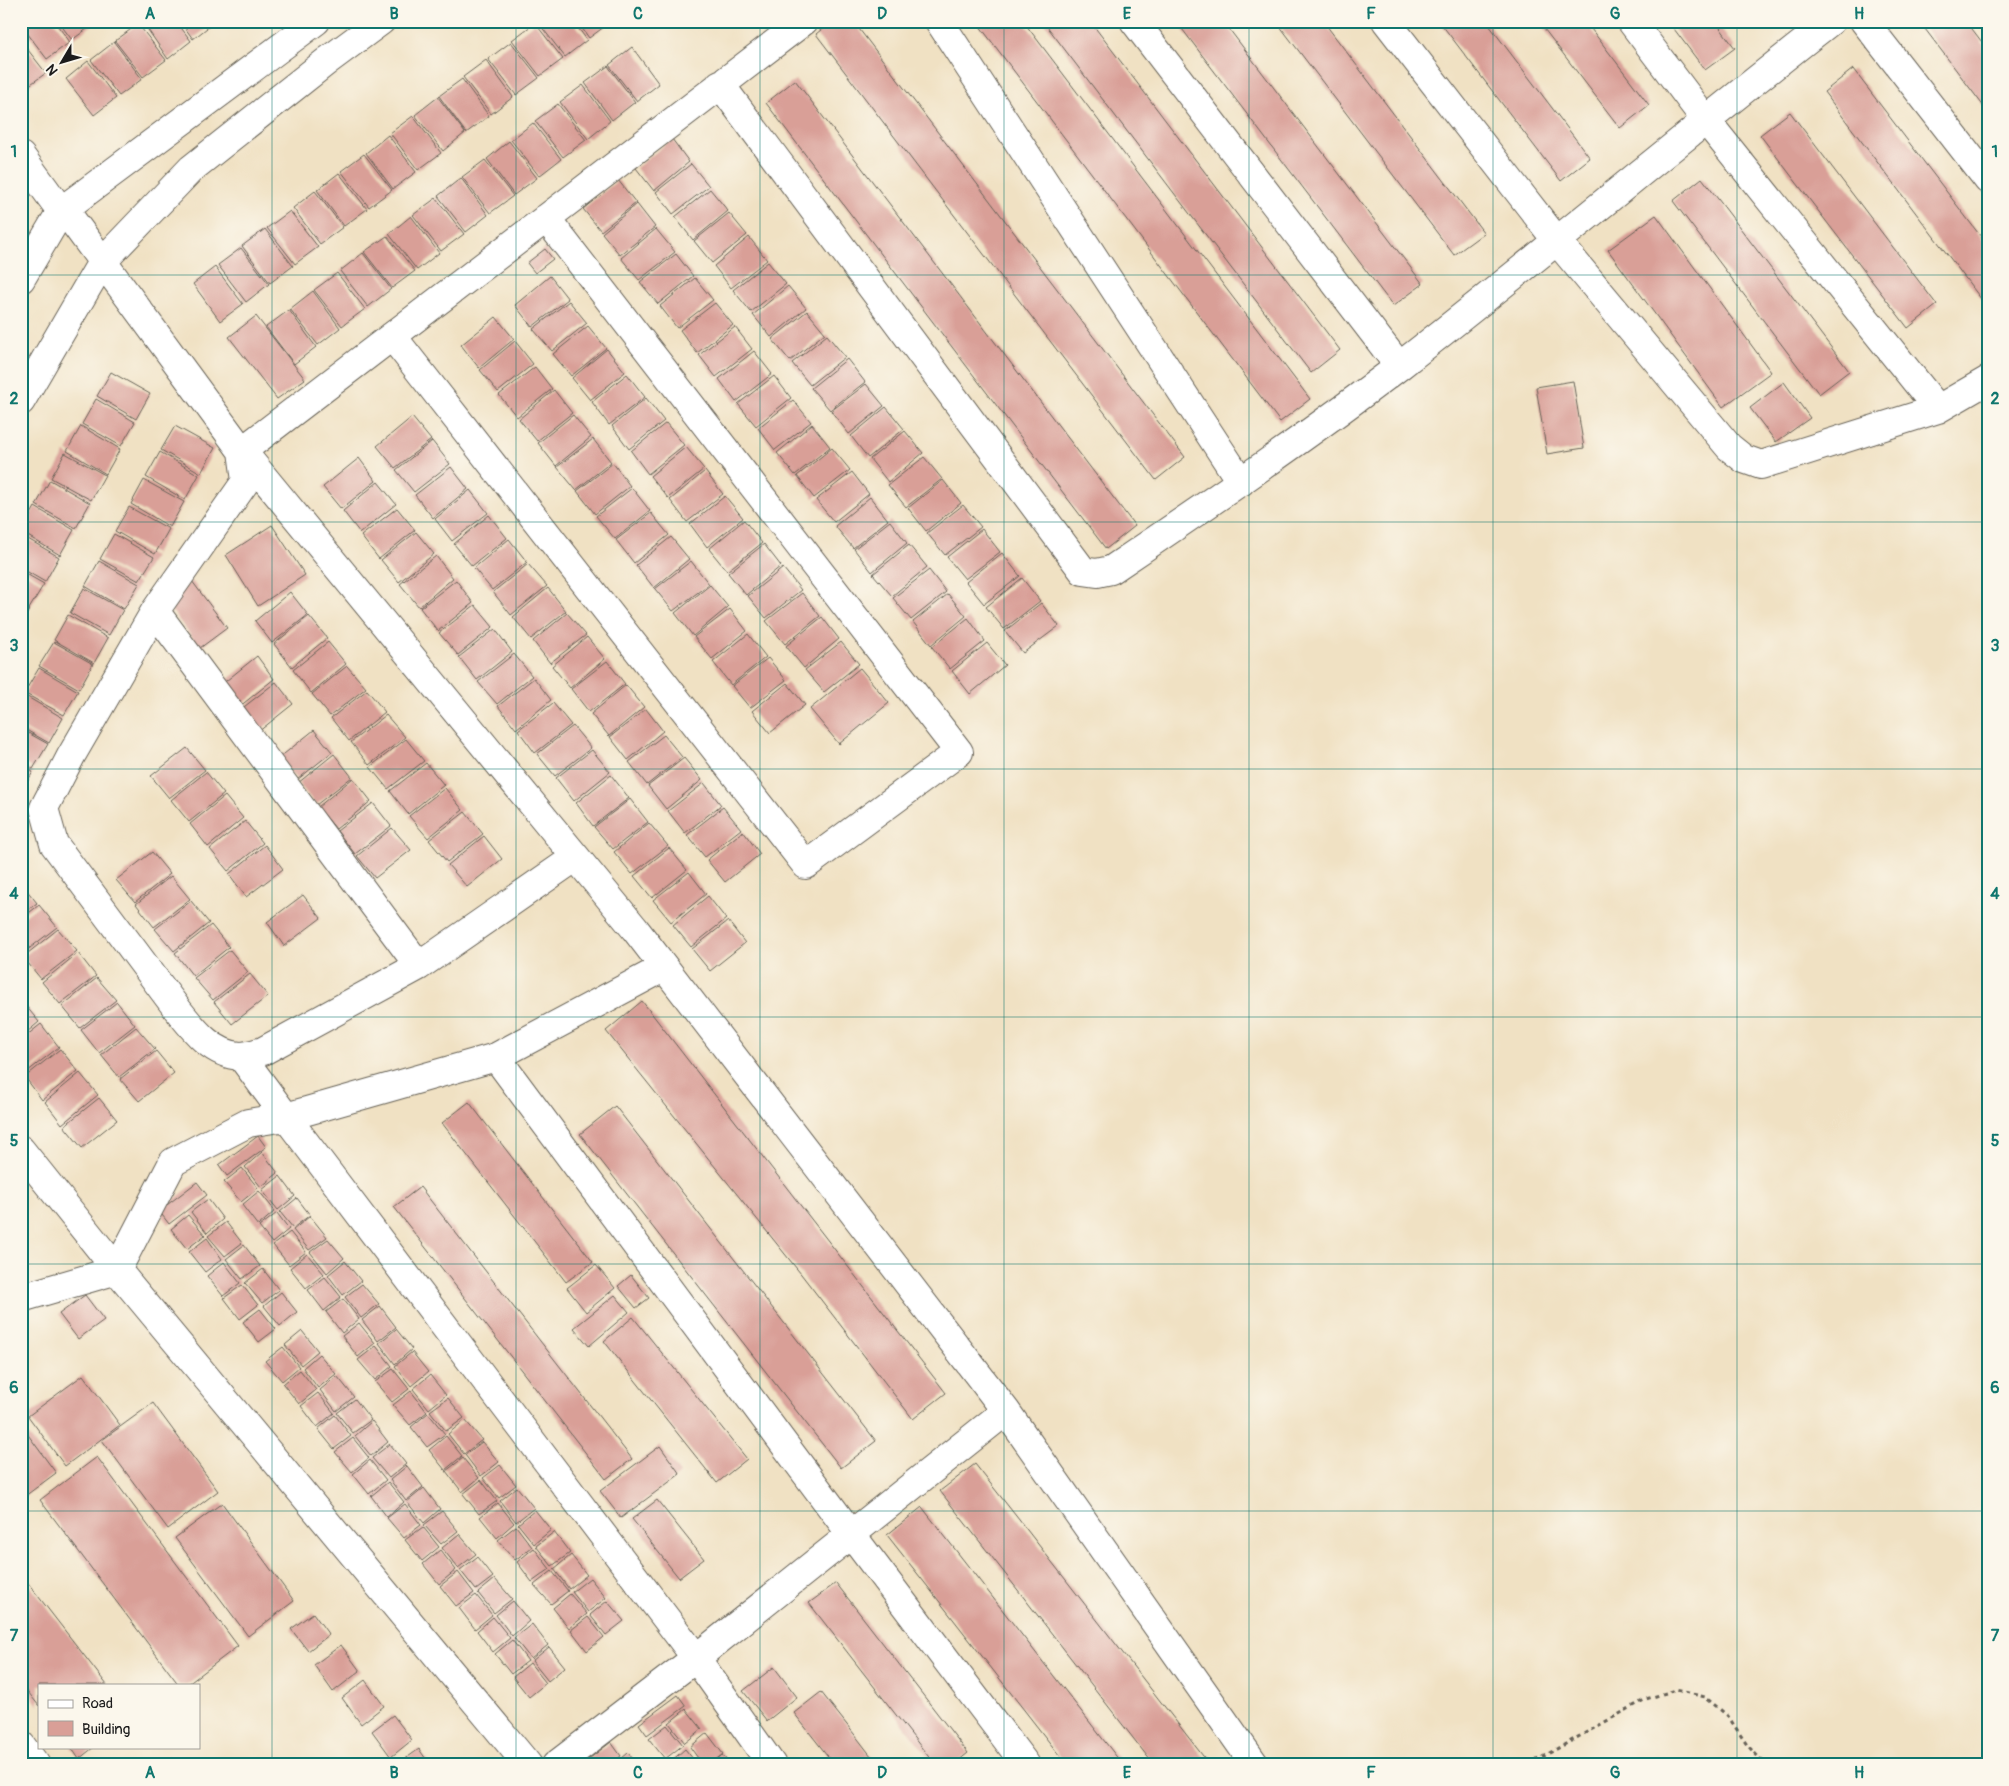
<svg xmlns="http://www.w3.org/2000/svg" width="2009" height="1786" viewBox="0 0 2009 1786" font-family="Pangolin,sans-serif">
	<rect width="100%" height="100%" fill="#fbf7ec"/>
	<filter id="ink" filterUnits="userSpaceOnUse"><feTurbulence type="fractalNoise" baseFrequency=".02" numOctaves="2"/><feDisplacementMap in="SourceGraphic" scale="10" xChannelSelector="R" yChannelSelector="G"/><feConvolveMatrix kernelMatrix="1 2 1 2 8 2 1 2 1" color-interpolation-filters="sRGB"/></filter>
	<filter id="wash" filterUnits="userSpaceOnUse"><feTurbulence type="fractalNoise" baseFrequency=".0096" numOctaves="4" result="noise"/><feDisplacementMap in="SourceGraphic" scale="20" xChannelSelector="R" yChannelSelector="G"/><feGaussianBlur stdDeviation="1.12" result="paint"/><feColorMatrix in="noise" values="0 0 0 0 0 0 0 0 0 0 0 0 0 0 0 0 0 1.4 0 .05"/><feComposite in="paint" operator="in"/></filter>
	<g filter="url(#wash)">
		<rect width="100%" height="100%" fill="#f0e1c3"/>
		<g id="blocks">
			<!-- building -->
			<path fill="#d99f97" d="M21,21H54L70,42L47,59L21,25Z
				M58,21H94L95,23L72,40Z
				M142,21H176L191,41L168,59Z
				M180,21H216L193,39Z
				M537,21H573L587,40L565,57Z
				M577,21H612L589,38Z
				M832,21H853L1185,457L1156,480L816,34Z
				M976,21H1023L1310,399L1280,422Z
				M1043,21H1090L1340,350L1311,373Z
				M1176,21H1223L1423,284L1393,306Z
				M1276,21H1323L1484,233L1454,255Z
				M1439,21H1486L1590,158L1561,181Z
				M1538,21H1585L1649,105L1620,128Z
				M1668,21H1715L1735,48L1705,70Z
				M1919,21H1966L1988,50V112Z
				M535,23L563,59L540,76L512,40Z
				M138,24L166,60L143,77L115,41Z
				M21,41L46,73L21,91Z
				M114,42L142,79L119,96L91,60Z
				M511,42L539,78L516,95L488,59Z
				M632,47L659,84L637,101L609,65Z
				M486,60L513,97L491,114L463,77Z
				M88,61L116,98L94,115L66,79Z
				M608,66L635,102L612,120L585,83Z
				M1853,69L1988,246V308L1824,92Z
				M462,79L489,116L466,133L439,96Z
				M795,80L1135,526L1106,549L766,103Z
				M583,85L610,121L588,139L560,102Z
				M438,97L465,133L443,151L415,115Z
				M558,104L586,140L563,157L535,121Z
				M1790,112L1937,305L1908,328L1760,135Z
				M413,116L441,153L418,170L390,133Z
				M533,123L561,159L539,176L511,140Z
				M388,135L416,172L393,189L366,153Z
				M672,139L689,162L654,191L636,168Z
				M509,141L537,178L514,195L487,159Z
				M364,154L392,190L369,207L341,171Z
				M485,160L513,196L490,213L462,177Z
				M691,164L709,186L673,214L656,192Z
				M339,173L367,209L344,226L317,190Z
				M461,178L488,215L466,232L438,196Z
				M1702,178L1849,371L1819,394L1673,201Z
				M618,180L636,203L601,231L583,209Z
				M710,189L728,211L693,240L675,217Z
				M315,191L343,227L320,244L293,208Z
				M436,198L464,234L441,251L413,215Z
				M637,204L655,227L620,255L602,233Z
				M290,211L318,247L295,264L267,228Z
				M729,213L747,235L712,263L694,241Z
				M1656,215L1771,372L1723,407L1608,250Z
				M411,216L439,253L417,270L389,234Z
				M265,229L293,266L270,283L242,246Z
				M656,229L675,252L639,280L621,258Z
				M387,236L415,271L392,288L364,252Z
				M749,237L767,260L731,288L714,266Z
				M241,248L269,284L246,302L218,265Z
				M545,249L553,259L535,273L527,263Z
				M363,253L391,289L368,307L340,271Z
				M676,254L693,276L658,304L640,282Z
				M768,262L786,284L751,312L733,290Z
				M215,267L243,304L220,321L193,284Z
				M337,273L365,309L342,326L314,290Z
				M550,276L568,299L532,327L515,305Z
				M695,278L713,300L677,328L660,306Z
				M788,286L806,308L771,337L753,315Z
				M313,291L340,328L318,345L290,309Z
				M569,301L587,323L552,351L533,329Z
				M715,303L733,325L697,353L680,330Z
				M289,310L316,347L294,364L266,327Z
				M807,311L825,333L790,361L772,339Z
				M256,316L305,379L277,399L229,337Z
				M496,317L514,339L479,368L461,345Z
				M588,326L606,348L571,376L553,354Z
				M735,327L752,349L716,377L699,355Z
				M827,335L845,357L810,385L792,363Z
				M515,341L533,364L498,392L480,370Z
				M607,349L625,372L590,400L572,378Z
				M754,351L772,374L736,402L719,379Z
				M847,359L865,382L830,410L811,388Z
				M535,367L552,389L517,417L499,395Z
				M111,372L150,394L136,419L97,396Z
				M627,374L645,397L609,425L592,402Z
				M774,376L791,398L756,426L738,404Z
				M1573,381L1584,448L1547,454L1536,387Z
				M1784,382L1810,418L1776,442L1750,408Z
				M866,384L884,406L849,434L831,411Z
				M554,390L572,413L537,441L519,419Z
				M646,398L664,421L629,449L612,426Z
				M96,399L135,422L121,446L82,424Z
				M793,400L811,422L775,450L758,428Z
				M886,407L904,429L868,458L851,436Z
				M573,415L591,437L556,466L538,443Z
				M412,417L431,440L395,468L377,446Z
				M666,423L684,445L648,474L631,451Z
				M812,424L830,447L795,475L777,453Z
				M81,426L120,449L106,474L67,451Z
				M175,426L215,448L201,473L161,450Z
				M905,431L923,453L888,482L870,459Z
				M593,439L611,462L576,490L557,467Z
				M432,441L450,464L414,492L396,470Z
				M686,447L704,469L668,498L650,476Z
				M832,448L850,470L814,498L797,476Z
				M160,452L199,475L185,500L146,477Z
				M65,453L105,475L91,500L51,478Z
				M924,457L942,479L906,507L888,485Z
				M359,458L376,481L341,509L323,487Z
				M613,463L630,486L595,514L577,491Z
				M451,467L468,489L433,518L415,495Z
				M705,471L723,494L687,522L670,500Z
				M852,472L869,494L834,522L816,500Z
				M50,480L90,503L76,528L36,505Z
				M144,480L184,502L170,527L131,504Z
				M943,480L961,503L926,531L908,508Z
				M378,482L396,504L360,533L343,511Z
				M632,488L650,511L615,539L596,516Z
				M470,490L488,513L452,541L435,519Z
				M725,496L743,518L707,547L690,524Z
				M870,497L888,520L853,548L835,526Z
				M963,505L981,527L945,555L927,533Z
				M35,507L74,530L60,555L21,532Z
				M129,507L169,529L155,554L115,531Z
				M397,508L415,530L379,559L361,536Z
				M651,513L669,535L634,563L616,540Z
				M489,515L507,538L472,566L454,544Z
				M744,520L762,543L727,571L709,549Z
				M890,521L907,543L872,572L854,549Z
				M272,525L305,575L258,606L226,555Z
				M982,529L1000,552L965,579L947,557Z
				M416,532L434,554L399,582L381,560Z
				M114,534L154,557L139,581L100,559Z
				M21,535L59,557L45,582L21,568Z
				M671,537L689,559L654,588L636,565Z
				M509,539L527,562L492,590L474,568Z
				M764,544L781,566L746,595L728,573Z
				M909,545L927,567L892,596L873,574Z
				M1002,553L1020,576L984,604L966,582Z
				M436,556L453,578L419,607L400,584Z
				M99,561L139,584L124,609L85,586Z
				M691,561L709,584L673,611L655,589Z
				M528,564L547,586L511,615L493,592Z
				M783,568L801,590L766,618L748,596Z
				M929,570L946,592L911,620L893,598Z
				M21,571L44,584L29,609L21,604Z
				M1022,578L1040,601L1004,629L986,607Z
				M456,580L473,603L438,631L420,608Z
				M192,581L227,628L200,648L165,602Z
				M710,585L728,607L693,636L675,613Z
				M84,588L123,610L109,635L70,613Z
				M548,588L566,611L531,639L513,617Z
				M290,592L308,615L272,643L255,621Z
				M802,593L820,616L785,644L766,621Z
				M948,594L966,616L931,645L913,622Z
				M1041,603L1059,626L1023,653L1005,631Z
				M475,605L493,627L458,655L439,633Z
				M21,606L29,610L21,624Z
				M730,609L747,631L712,659L694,637Z
				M567,613L586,635L550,663L533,641Z
				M68,615L108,638L94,663L54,640Z
				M309,616L327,638L292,667L274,644Z
				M822,617L839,639L804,668L786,646Z
				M968,618L985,641L950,669L932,647Z
				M495,629L512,652L477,680L459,657Z
				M748,634L766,657L731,685L713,662Z
				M587,637L605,659L570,688L552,666Z
				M54,642L93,664L79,689L39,666Z
				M328,642L346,664L311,693L293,670Z
				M841,642L859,664L824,692L805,670Z
				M987,643L1005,665L970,694L952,671Z
				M514,654L532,676L497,704L478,682Z
				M257,656L274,679L239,707L221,685Z
				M768,658L786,680L750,708L732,686Z
				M607,661L625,684L589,712L571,689Z
				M347,666L366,688L330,716L312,694Z
				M39,668L78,691L64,715L24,693Z
				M860,668L889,703L839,744L810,709Z
				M534,678L551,700L516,729L498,706Z
				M276,682L293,704L258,732L240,710Z
				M787,683L805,705L770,733L752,711Z
				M626,685L644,707L609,736L591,714Z
				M367,690L385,712L349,741L331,718Z
				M24,695L63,718L49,743L21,727V699Z
				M553,703L571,725L535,753L518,730Z
				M646,709L663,731L628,760L610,737Z
				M386,715L405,737L369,765L351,742Z
				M573,726L591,748L555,776L537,754Z
				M21,729L48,744L33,769L21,762Z
				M314,730L332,752L297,780L279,758Z
				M664,735L682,757L647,785L629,762Z
				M406,739L424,761L388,789L370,767Z
				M187,748L205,770L169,798L151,776Z
				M592,750L610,772L574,801L556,778Z
				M334,754L352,777L316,805L298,783Z
				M684,758L702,780L666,809L648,786Z
				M426,763L444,785L408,814L390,791Z
				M21,765L33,772L21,792Z
				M206,772L224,794L189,822L171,800Z
				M611,775L629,798L593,826L576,803Z
				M353,778L371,801L336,829L318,807Z
				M704,783L721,805L685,833L668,811Z
				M445,788L463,810L428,838L409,816Z
				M225,796L243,818L208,847L190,824Z
				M630,799L648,822L613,849L594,827Z
				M373,803L391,826L355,854L337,831Z
				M723,807L741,829L705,857L687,835Z
				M465,812L483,834L447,862L429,840Z
				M245,821L263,843L228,871L210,849Z
				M649,823L668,846L632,874L614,852Z
				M392,828L411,850L375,878L357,856Z
				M743,831L760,854L725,882L707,860Z
				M484,836L502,859L467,887L448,865Z
				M265,845L283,869L246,897L229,874Z
				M669,848L687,870L652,898L634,876Z
				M152,852L170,874L135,902L116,880Z
				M689,872L706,894L671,922L653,900Z
				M171,876L190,899L154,927L136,904Z
				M21,883L37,903L21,915Z
				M303,895L321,918L284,946L267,922Z
				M708,896L726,919L691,947L673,925Z
				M191,901L209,923L174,951L155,929Z
				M39,905L57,927L21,955V919Z
				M728,921L745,943L710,971L692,949Z
				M211,925L229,947L193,976L175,953Z
				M58,929L77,951L41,979L23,957Z
				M230,950L248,972L213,1000L194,978Z
				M78,953L96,976L60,1004L42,982Z
				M250,974L268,996L232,1024L214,1002Z
				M97,978L116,1000L80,1028L62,1006Z
				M21,1000L39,1022L21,1037Z
				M642,1001L946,1393L913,1419L801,1274L606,1031Z
				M117,1002L135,1025L99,1053L81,1030Z
				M41,1024L59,1047L23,1075L21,1073V1040Z
				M136,1027L155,1049L119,1077L101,1055Z
				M60,1049L78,1071L42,1100L25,1077Z
				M156,1051L174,1073L139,1101L120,1079Z
				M80,1073L98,1095L62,1124L45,1102Z
				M99,1098L117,1120L82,1148L64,1126Z
				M469,1102L593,1262L566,1282L442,1123Z
				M615,1106L876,1441L841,1468L580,1134Z
				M258,1136L266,1147L227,1176L219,1165Z
				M262,1152L278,1173L261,1187L245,1167Z
				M242,1168L258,1188L241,1202L224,1182Z
				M280,1176L295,1196L278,1210L262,1190Z
				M197,1182L207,1195L169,1224L159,1211Z
				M420,1187L632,1459L606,1479L394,1207Z
				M259,1191L275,1211L258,1226L242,1205Z
				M297,1198L310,1215L293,1228L280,1212Z
				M208,1199L223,1219L207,1233L191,1212Z
				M277,1213L289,1229L272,1243L259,1227Z
				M188,1215L205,1235L187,1249L171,1229Z
				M310,1216L327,1237L309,1250L293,1230Z
				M226,1222L242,1243L225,1256L208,1236Z
				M290,1232L306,1252L289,1265L273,1245Z
				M207,1238L222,1259L205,1272L189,1252Z
				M328,1239L344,1258L327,1273L310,1252Z
				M244,1245L260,1266L242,1279L226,1259Z
				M307,1254L324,1274L306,1288L290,1268Z
				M345,1261L361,1281L343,1295L328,1275Z
				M224,1262L240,1283L223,1296L207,1276Z
				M596,1265L615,1288L586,1312L567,1288Z
				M263,1269L279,1290L262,1303L245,1283Z
				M631,1275L649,1298L636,1308L618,1286Z
				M325,1277L341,1297L324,1311L308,1290Z
				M362,1284L379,1304L361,1318L345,1297Z
				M242,1285L258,1305L240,1319L224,1298Z
				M281,1292L297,1312L280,1326L264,1306Z
				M85,1295L104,1320L78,1339L59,1314Z
				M615,1295L629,1312L589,1346L574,1328Z
				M343,1299L359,1319L342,1333L326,1312Z
				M380,1306L396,1327L378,1341L362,1320Z
				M260,1309L276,1329L259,1342L243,1322Z
				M633,1317L747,1459L717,1483L604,1341Z
				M359,1323L375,1343L358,1357L342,1336Z
				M396,1329L412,1349L395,1364L379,1343Z
				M302,1331L318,1351L301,1365L285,1345Z
				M376,1346L392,1366L375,1380L358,1360Z
				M283,1347L299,1367L282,1381L265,1361Z
				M412,1352L428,1372L411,1386L395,1366Z
				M319,1354L336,1374L318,1388L303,1368Z
				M393,1369L409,1389L392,1402L375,1382Z
				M300,1370L316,1390L299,1404L283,1384Z
				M83,1375L120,1425L65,1466L28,1416Z
				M430,1375L446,1395L429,1409L413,1389Z
				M337,1376L354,1397L336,1411L320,1390Z
				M411,1391L427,1412L410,1425L393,1405Z
				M318,1393L334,1413L317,1427L301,1406Z
				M448,1398L464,1418L446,1431L430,1411Z
				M355,1399L371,1420L353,1433L337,1413Z
				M153,1403L218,1491L168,1529L102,1440Z
				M428,1413L445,1434L427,1447L411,1427Z
				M335,1415L351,1436L334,1449L318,1429Z
				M465,1420L482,1440L464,1454L448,1434Z
				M372,1421L388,1442L371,1456L355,1436Z
				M23,1428L56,1473L21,1499V1429Z
				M446,1436L462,1456L445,1470L429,1450Z
				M353,1438L369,1458L352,1472L335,1452Z
				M482,1442L499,1462L481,1476L465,1455Z
				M390,1444L406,1464L389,1478L372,1458Z
				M660,1446L680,1474L621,1518L600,1491Z
				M97,1457L238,1646L187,1685H179L40,1500Z
				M463,1458L479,1478L462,1492L446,1471Z
				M370,1460L386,1480L369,1494L353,1474Z
				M975,1464L1027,1530L1210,1765H1154L1021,1594L940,1491Z
				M500,1465L516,1485L499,1498L483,1478Z
				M407,1466L423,1487L406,1501L390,1480Z
				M481,1480L497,1501L479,1514L463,1494Z
				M388,1482L404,1502L387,1517L371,1496Z
				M517,1487L534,1508L516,1522L500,1501Z
				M424,1488L440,1509L424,1523L407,1502Z
				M657,1500L704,1559L679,1578L632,1519Z
				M222,1503L294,1601L248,1636L175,1538Z
				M498,1503L514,1523L497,1538L480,1517Z
				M405,1504L421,1525L404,1538L387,1518Z
				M922,1507L1004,1612L1123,1765H1067L939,1601L887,1535Z
				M535,1510L551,1530L534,1544L518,1524Z
				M442,1511L458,1531L441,1544L424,1525Z
				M516,1526L532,1547L515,1560L498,1540Z
				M423,1527L439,1547L422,1561L405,1540Z
				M554,1532L570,1553L552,1566L536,1546Z
				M459,1534L476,1554L458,1568L442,1548Z
				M534,1548L550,1569L532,1582L517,1562Z
				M440,1550L456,1570L439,1584L423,1564Z
				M571,1555L587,1575L569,1589L554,1569Z
				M477,1557L493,1577L476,1590L460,1570Z
				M552,1571L568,1591L551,1604L534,1585Z
				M458,1572L474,1593L456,1606L440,1586Z
				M21,1574L107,1685H39V1706L21,1683Z
				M590,1578L606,1598L588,1612L572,1592Z
				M495,1579L512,1599L494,1613L478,1593Z
				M836,1583L968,1753L953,1765H935L809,1603Z
				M570,1594L587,1614L569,1628L553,1608Z
				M476,1595L492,1615L475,1629L459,1608Z
				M513,1601L529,1621L512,1636L496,1615Z
				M607,1601L624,1621L606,1635L590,1615Z
				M313,1613L329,1635L308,1651L291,1629Z
				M493,1617L510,1638L493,1652L477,1631Z
				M588,1617L604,1637L587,1651L571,1630Z
				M532,1624L548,1645L531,1659L514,1638Z
				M512,1640L528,1661L511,1674L495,1654Z
				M341,1645L360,1671L333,1692L314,1665Z
				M549,1647L565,1667L548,1681L532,1661Z
				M530,1663L546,1683L529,1697L513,1677Z
				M774,1667L797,1697L767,1721L743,1691Z
				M365,1680L384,1706L361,1724L342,1698Z
				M821,1692L858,1739L878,1765H834L831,1760L794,1713Z
				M678,1695L686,1706L647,1735L639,1724Z
				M686,1709L702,1729L685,1743L669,1723Z
				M393,1715L412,1740L391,1757L372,1731Z
				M667,1725L683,1745L665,1759L649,1739Z
				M707,1733L723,1754L709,1765H703L690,1747Z
				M611,1742L621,1756L609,1765H581Z
				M71,1747H94L79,1759Z
				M419,1749L430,1765H397Z
				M685,1749L698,1765H670L669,1763Z
				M628,1753L638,1765H614Z
				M722,1755L731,1765H711Z
				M173,1758L179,1765H164Z"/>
		</g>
	</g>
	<g filter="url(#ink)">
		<use href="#blocks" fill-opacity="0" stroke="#666156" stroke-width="1"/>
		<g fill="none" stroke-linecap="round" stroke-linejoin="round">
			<defs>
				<path id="minor" d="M939,21L1241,482
					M1134,21L1399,366
					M1386,21L1557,241L1729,447L1744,459L1761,465L1938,409L1988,380
					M1631,21L1705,119L1938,409
					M1864,21L1988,180
					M720,84L1083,571L1097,573L1111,570C1209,504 1307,437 1401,365C1546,252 1686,134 1831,21
					M21,156L61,211L69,216L242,451L635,929L1006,1411L1255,1765
					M21,279L61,211L316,21
					M392,336L806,865L959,752L546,218
					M21,401L102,262L191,169L327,61L381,21
					M155,611L419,966
					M576,857L419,966L263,1051C256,1053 247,1056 240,1056C212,1054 194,1030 178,1010L54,844L44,808L71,756L155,611L246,481L242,451L804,21
					M663,968L496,1057L286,1117L696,1658L772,1765
					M241,1056L286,1117L248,1123L173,1162L117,1270L528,1765
					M496,1057L851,1534L1026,1765
					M21,1150L117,1270L21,1298
					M21,1745L36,1765
					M556,1765L696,1658L1006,1411"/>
			</defs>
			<!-- minor casing -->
			<use href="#minor" stroke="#666156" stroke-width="30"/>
			<!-- path -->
			<path stroke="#666156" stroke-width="3" stroke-dasharray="4 4" stroke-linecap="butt" d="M1528,1765L1646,1699L1676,1690L1705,1697L1728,1716L1747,1745L1766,1765"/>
			<!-- minor -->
			<use href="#minor" stroke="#fff" stroke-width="28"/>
		</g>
	</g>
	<!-- grid -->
	<path fill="none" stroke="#0f766e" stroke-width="1" stroke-opacity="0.55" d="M272,21V1765M516,21V1765M760,21V1765M1004,21V1765M1249,21V1765M1493,21V1765M1737,21V1765M21,275H1988M21,522H1988M21,769H1988M21,1017H1988M21,1264H1988M21,1511H1988"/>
	<!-- margin -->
	<rect width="2009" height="1786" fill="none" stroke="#fbf7ec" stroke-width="55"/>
	<!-- legend -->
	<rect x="38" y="1684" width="162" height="65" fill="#fbf7ec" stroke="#a29f99"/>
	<rect x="48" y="1700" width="25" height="8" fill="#ffffff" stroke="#a29f99"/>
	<text x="82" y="1708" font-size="15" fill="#1c1c1c">Road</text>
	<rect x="48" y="1721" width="25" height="15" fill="#d99f97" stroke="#a29f99"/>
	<text x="82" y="1734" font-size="15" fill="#1c1c1c">Building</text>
	<!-- north arrow -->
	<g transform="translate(62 62) rotate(232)" stroke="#fbf7ec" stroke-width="4" paint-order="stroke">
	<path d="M0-4L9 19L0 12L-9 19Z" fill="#1c1c1c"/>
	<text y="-8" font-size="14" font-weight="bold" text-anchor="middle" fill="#1c1c1c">N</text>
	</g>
	<rect x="28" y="28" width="1954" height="1730" fill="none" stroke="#0f766e" stroke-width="2"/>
	<g font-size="16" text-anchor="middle" font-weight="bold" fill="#0f766e">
		<text x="150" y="19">A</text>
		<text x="394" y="19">B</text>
		<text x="638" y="19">C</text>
		<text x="882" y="19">D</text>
		<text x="1127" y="19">E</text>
		<text x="1371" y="19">F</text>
		<text x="1615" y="19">G</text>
		<text x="1859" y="19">H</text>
		<text x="14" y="157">1</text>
		<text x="1995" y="157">1</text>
		<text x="14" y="404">2</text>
		<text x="1995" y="404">2</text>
		<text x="14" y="651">3</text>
		<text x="1995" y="651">3</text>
		<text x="14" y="899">4</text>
		<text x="1995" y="899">4</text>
		<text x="14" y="1146">5</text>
		<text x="1995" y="1146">5</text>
		<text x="14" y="1393">6</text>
		<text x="1995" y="1393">6</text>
		<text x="14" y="1641">7</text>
		<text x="1995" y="1641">7</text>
		<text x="150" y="1778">A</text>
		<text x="394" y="1778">B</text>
		<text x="638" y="1778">C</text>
		<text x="882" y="1778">D</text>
		<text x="1127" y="1778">E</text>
		<text x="1371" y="1778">F</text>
		<text x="1615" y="1778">G</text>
		<text x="1859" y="1778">H</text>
	</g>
</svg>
